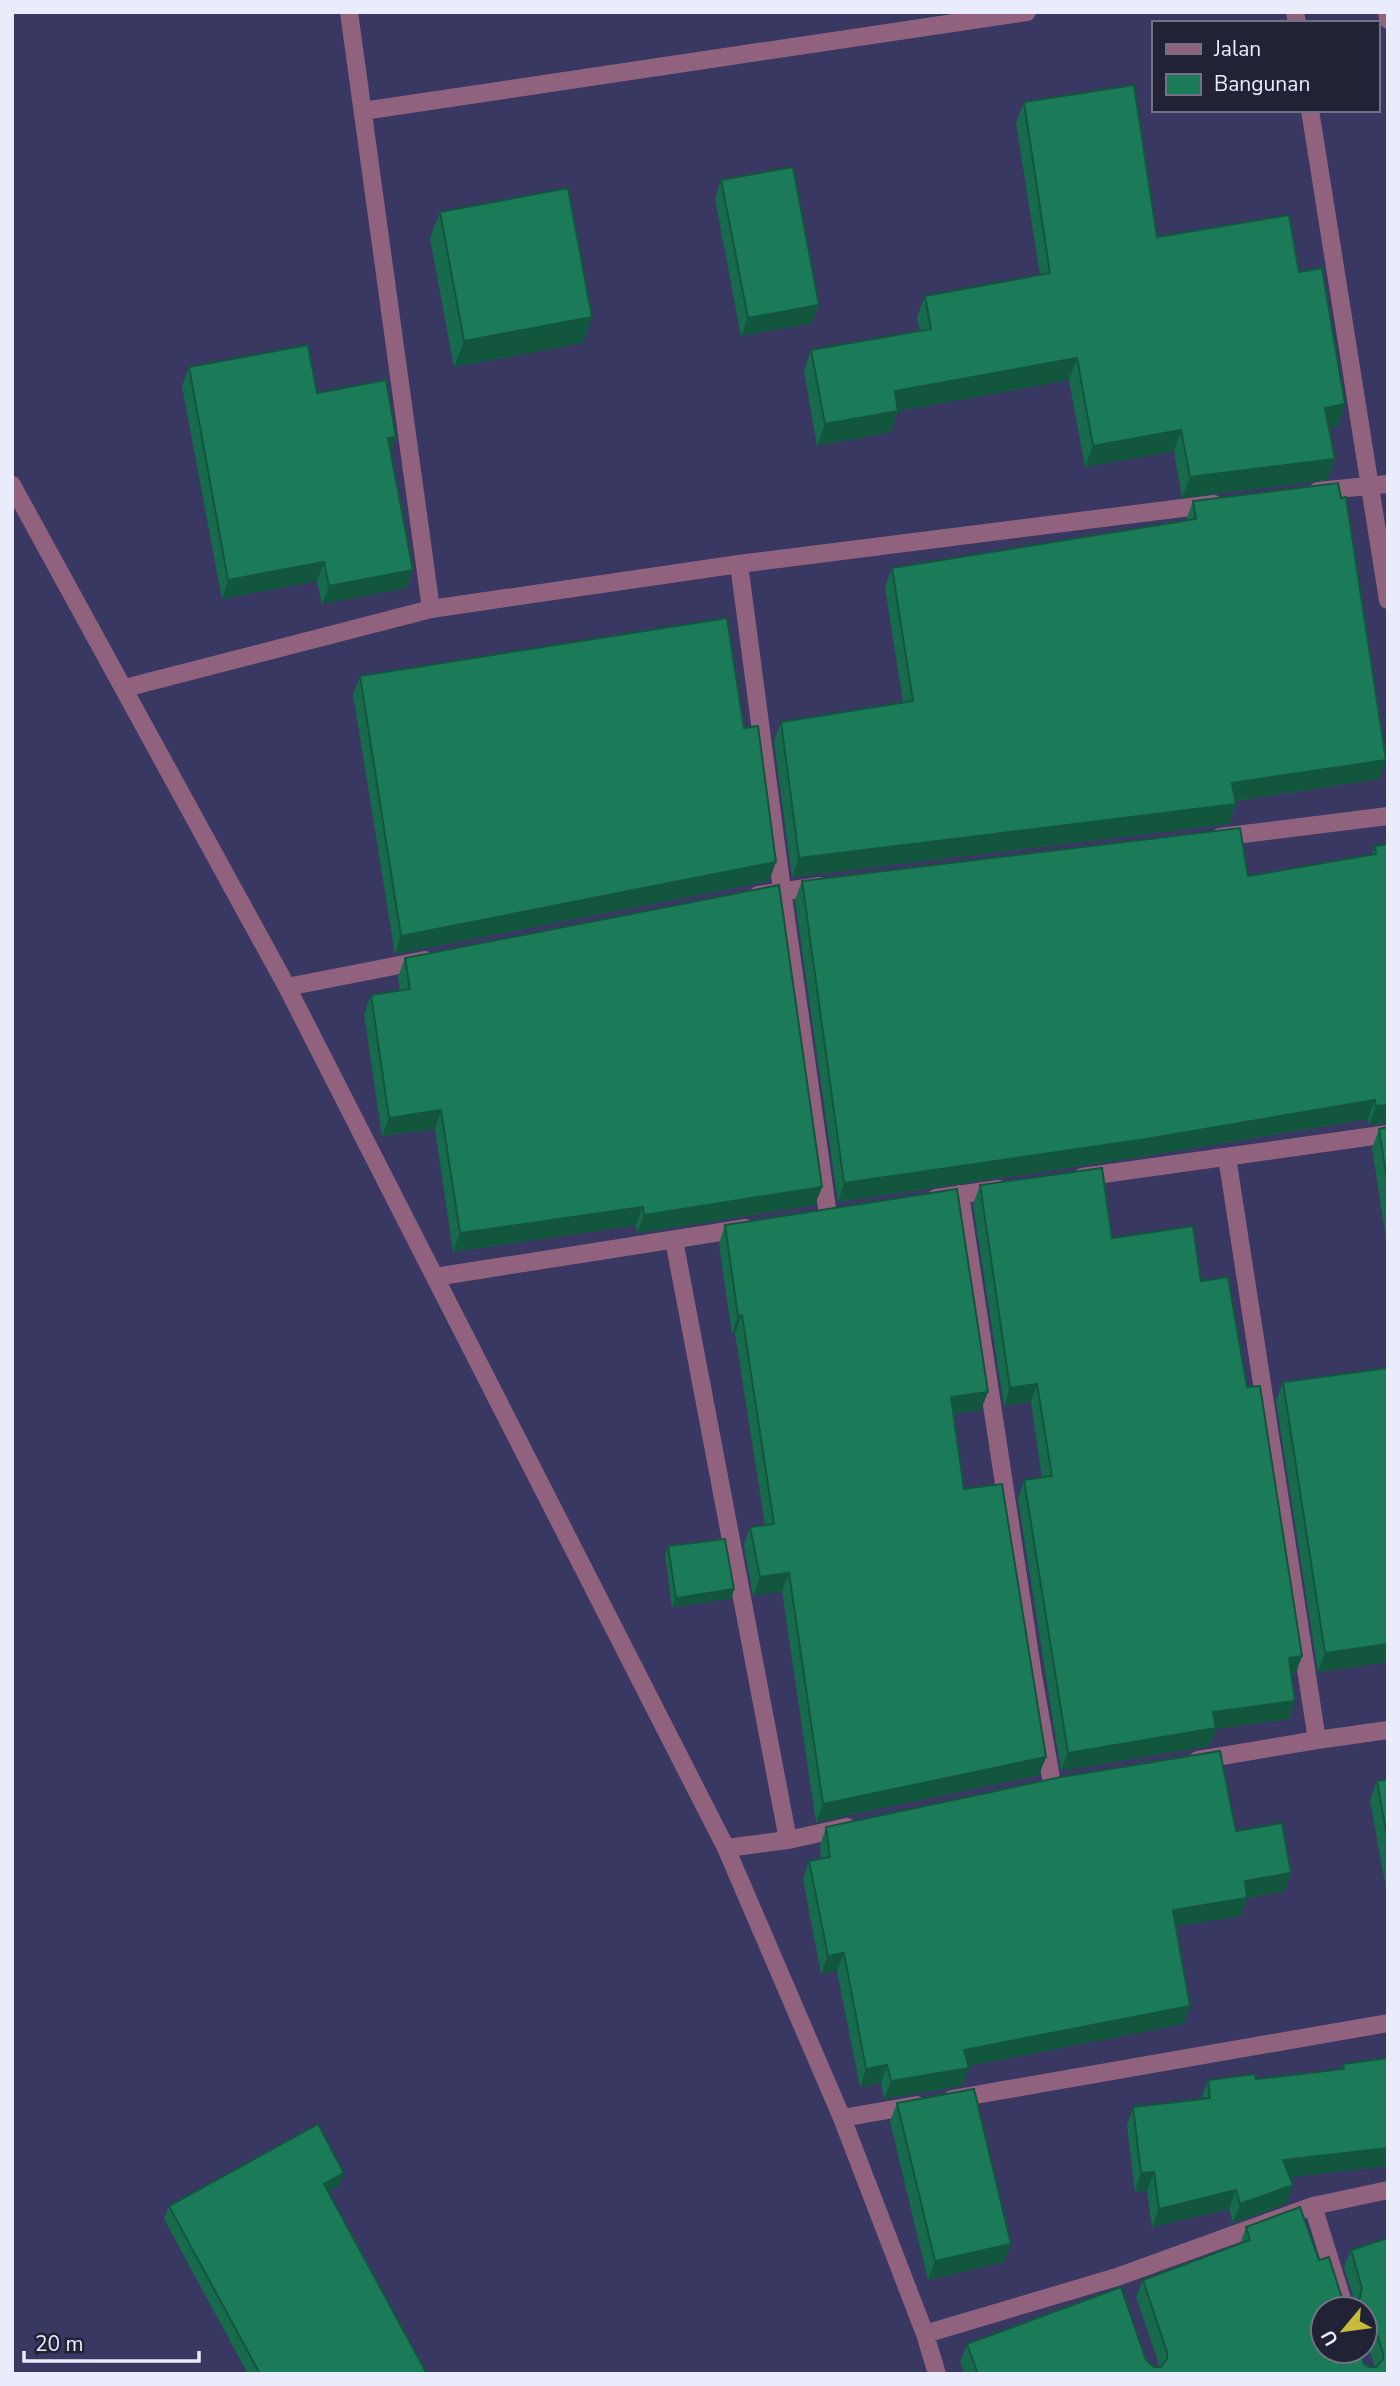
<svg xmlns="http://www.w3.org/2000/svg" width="1400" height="2386" viewBox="0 0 1400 2386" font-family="'Nunito Sans',sans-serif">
	<rect width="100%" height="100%" fill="#393863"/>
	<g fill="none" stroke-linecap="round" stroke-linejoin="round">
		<!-- minor -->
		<path stroke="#91627e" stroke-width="18" d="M349,12L431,609
			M1295,12L1297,23
			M1387,12L1388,20
			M1310,110L1388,600
			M363,111L1027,12
			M12,485L287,987L726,1848L842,2118L925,2334L937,2374
			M1318,491L1388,484
			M739,564L782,890L828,1215
			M125,688L431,609L739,564L1214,504
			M1220,837L1388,816
			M758,895L820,886
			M287,987L425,960
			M1227,1157L1317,1740
			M1082,1177L1388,1134
			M960,1194L1033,1675L1052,1784
			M936,1198L999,1189
			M674,1240L788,1840
			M435,1277L746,1228
			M1198,1760L1317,1740L1388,1730
			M726,1848L788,1840L847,1827
			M952,2099L1388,2023
			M842,2118L917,2105
			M1313,2206L1345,2309
			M925,2334L1117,2277L1313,2206L1388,2190"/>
	</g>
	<!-- wall -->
	<path fill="#176a4c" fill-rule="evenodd" d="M1024,102L1157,237L1299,272L1345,404L1338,426L1329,427L1335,459L1327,480L1182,498L1174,451L1085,467L1069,380L898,411L891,432L817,446L804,371L811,350L920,331L917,317L925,296L1040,275L1016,123Z
		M721,180L819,305L812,323L741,336L715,199Z
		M440,212L583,343L454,367L430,238Z
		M189,367L317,393L390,452L413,570L406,588L322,604L317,581L222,599L182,386Z
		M1193,501L1379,779L1235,801L1236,804L1229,824L792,877L774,741L781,722L903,702L885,587L892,568L1186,521Z
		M360,676L776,862L769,881L395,954L353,694Z
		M1388,844V1123L1369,1125L1368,1119L1139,1157L838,1202L795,900L802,881L1248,876L1372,855L1375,846Z
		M405,958L822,1187L815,1205L637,1233L636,1225L453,1252L435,1129L382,1136L364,1014L371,995L400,990L398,977Z
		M1388,1127V1251L1372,1148L1379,1129Z
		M980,1185L1112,1238L1201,1281L1247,1387L1302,1656L1295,1675H1292L1289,1719L1216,1729L1209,1746L1061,1771L1018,1499L1024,1480L1042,1478L1031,1402L1004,1406L973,1204Z
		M725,1225L981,1410L954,1414L964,1489L1046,1757L1039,1775L816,1822L782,1591L753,1596L744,1545L750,1527L765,1525L735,1333L732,1334L719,1244Z
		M1283,1382L1388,1662L1318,1672L1276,1401Z
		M668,1546L734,1589L731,1599L672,1607L665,1555Z
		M1388,1779V1899L1370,1800L1377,1781Z
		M826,1827L1236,1831L1285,1891L1247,1898L1241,1916L1176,1926L1184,2024L968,2066L962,2086L884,2099L881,2083L860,2087L837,1971L821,1974L803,1879L809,1861L821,1859L820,1845Z
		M1388,2058V2166L1290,2177L1286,2204L1233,2223L1229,2209L1152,2227L1147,2191L1135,2192L1127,2126L1133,2107L1201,2099L1208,2080L1256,2079L1341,2069L1343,2064Z
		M897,2103L1011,2244L1004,2262L928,2280L890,2121Z
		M339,2186L328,2191L427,2374H248L164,2219L169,2206Z
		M1246,2227L1319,2260L1344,2300L1355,2302L1344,2267L1351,2250L1388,2238V2374H965L960,2362L967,2344L1146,2360L1154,2367H1160L1136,2297L1143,2280L1240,2244ZM1323,2309H1365V2342L1367,2343L1375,2367H1369L1364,2364Z"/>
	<!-- shaded-wall -->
	<path fill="#13563e" d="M819,305L812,323L741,336L748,318Z
		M592,317L583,343L454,367L464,341Z
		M1077,358L1069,380L887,413L895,391Z
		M1345,404L1338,426L1317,429L1325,408Z
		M898,411L891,432L817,446L825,424Z
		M1181,430L1174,451L1085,467L1093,446Z
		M396,437L389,455L388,438Z
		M1335,459L1327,480L1182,498L1190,477Z
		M324,562L317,581L222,599L228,580Z
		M413,570L406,588L322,604L329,586Z
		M1386,760L1379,779L1225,802L1232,783Z
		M1236,804L1229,824L792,877L799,858Z
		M776,862L769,881L395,954L401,936Z
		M1375,1100L1368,1119L1139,1157L838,1202L844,1183Z
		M1388,1105L1387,1123L1369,1125L1376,1106Z
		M441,1110L435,1129L382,1136L389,1118Z
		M822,1187L815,1205L637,1233L644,1215Z
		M643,1207L636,1225L453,1252L460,1233Z
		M742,1315L735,1333L732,1334L738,1316Z
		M1037,1384L1031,1402L1004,1406L1010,1388Z
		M988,1392L981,1410L945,1415L951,1397Z
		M789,1573L782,1591L753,1596L760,1577Z
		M734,1589L731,1599L672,1607L676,1598Z
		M1388,1644V1662L1318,1672L1325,1653Z
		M1302,1656L1295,1675L1283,1676L1289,1658Z
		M1295,1701L1289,1719L1216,1729L1209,1746L1061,1771L1068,1753L1213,1712Z
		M1046,1757L1039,1775L816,1822L823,1804Z
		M1291,1873L1285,1891L1238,1899L1245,1881Z
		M1247,1898L1241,1916L1167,1928L1173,1910Z
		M844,1953L837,1971L821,1974L828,1956Z
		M1190,2006L1184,2024L958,2068L964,2050Z
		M887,2065L881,2083L860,2087L866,2069Z
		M969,2068L962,2086L884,2099L891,2081Z
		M1388,2148V2166L1277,2179L1283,2160Z
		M1154,2172L1147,2191L1135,2192L1141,2173Z
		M344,2173L339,2186L319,2196L324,2184Z
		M1293,2185L1286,2204L1233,2223L1240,2204Z
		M1236,2190L1229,2209L1152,2227L1159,2209Z
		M1011,2244L1004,2262L928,2280L935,2261Z"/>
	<!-- building -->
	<path fill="#1b7b58" stroke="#13563e" stroke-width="2" fill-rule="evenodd" d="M1134,85L1157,237L1289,215L1299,272L1322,268L1345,404L1325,408L1335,459L1190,477L1181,430L1093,446L1077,358L895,391L898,411L825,424L811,350L931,329L925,296L1050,273L1024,102Z
		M793,167L819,305L748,318L721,180Z
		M568,188L592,317L464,341L440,212Z
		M308,345L317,393L386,380L396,437L388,438L413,570L329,586L324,562L228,580L189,367Z
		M1338,483L1341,498L1346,497L1386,760L1232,783L1236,804L799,858L781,722L913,701L892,568L1196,519L1193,501Z
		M727,618L744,728L758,726L776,862L401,936L360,676Z
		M1240,828L1248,876L1376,854L1375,846L1388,844V1105L1376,1106L1375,1100L1146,1139L844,1183L802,881Z
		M779,885L822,1187L644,1215L643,1207L460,1233L441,1110L389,1118L371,995L410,989L405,958Z
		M1388,1127V1187L1379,1129Z
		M1102,1168L1112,1238L1193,1226L1201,1281L1228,1277L1247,1387L1260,1386L1302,1656L1289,1658L1295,1701L1213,1712L1216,1728L1068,1753L1024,1480L1052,1476L1037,1384L1010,1388L980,1185Z
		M957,1189L988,1392L951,1397L964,1489L1002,1484L1046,1757L823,1804L789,1573L760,1577L750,1527L774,1524L742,1315L738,1316L725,1225Z
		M1388,1368V1644L1325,1653L1283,1382Z
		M725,1539L734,1589L676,1598L668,1546Z
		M1220,1751L1236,1831L1282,1823L1291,1873L1245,1881L1247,1898L1173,1910L1190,2006L964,2050L969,2068L891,2081L887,2065L866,2069L844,1953L828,1956L809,1861L830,1857L826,1827L1061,1777Z
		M1388,1779V1842L1377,1781Z
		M1388,2058V2148L1283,2160L1293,2185L1240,2204L1236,2190L1159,2209L1154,2172L1141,2173L1133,2107L1210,2098L1208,2080L1255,2074L1256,2079L1344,2069L1343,2064Z
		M974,2089L1011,2244L935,2261L897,2103Z
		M318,2124L344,2173L324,2184L427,2374H260L169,2206Z
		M1300,2207L1319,2260L1329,2257L1341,2295L1344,2300L1354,2302L1360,2298L1362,2288L1351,2250L1388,2238V2374H978L967,2344L1121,2287L1146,2360L1154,2367H1161L1167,2359V2352L1143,2280L1250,2240L1246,2227ZM1323,2309H1365V2323L1367,2322L1374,2325L1383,2353V2359L1376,2367H1369L1364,2364L1360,2351H1323Z"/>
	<!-- border -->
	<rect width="1400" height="2386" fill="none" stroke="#eaebfb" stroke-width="28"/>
	<!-- legend -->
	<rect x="1152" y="21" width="228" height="91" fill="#222236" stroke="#727285" stroke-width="2"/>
	<rect x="1166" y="44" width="35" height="10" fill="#91627e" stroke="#727285" stroke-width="2"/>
	<text x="1214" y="56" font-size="21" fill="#eaebfb">Jalan</text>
	<rect x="1166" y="74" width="35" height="21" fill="#1b7b58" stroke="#727285" stroke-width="2"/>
	<text x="1214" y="91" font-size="21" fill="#eaebfb">Bangunan</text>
	<!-- north arrow -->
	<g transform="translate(1344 2330) rotate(241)"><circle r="33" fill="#222236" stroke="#727285" stroke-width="2"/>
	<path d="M0-5L12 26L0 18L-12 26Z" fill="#c8bb3b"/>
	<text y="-10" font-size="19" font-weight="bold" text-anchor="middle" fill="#eaebfb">U</text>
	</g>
	<!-- scale -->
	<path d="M24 2351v10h175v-10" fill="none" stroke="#eaebfb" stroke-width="3.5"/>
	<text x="35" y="2351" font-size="21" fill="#eaebfb" stroke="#222236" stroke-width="5" paint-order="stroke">20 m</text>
</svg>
